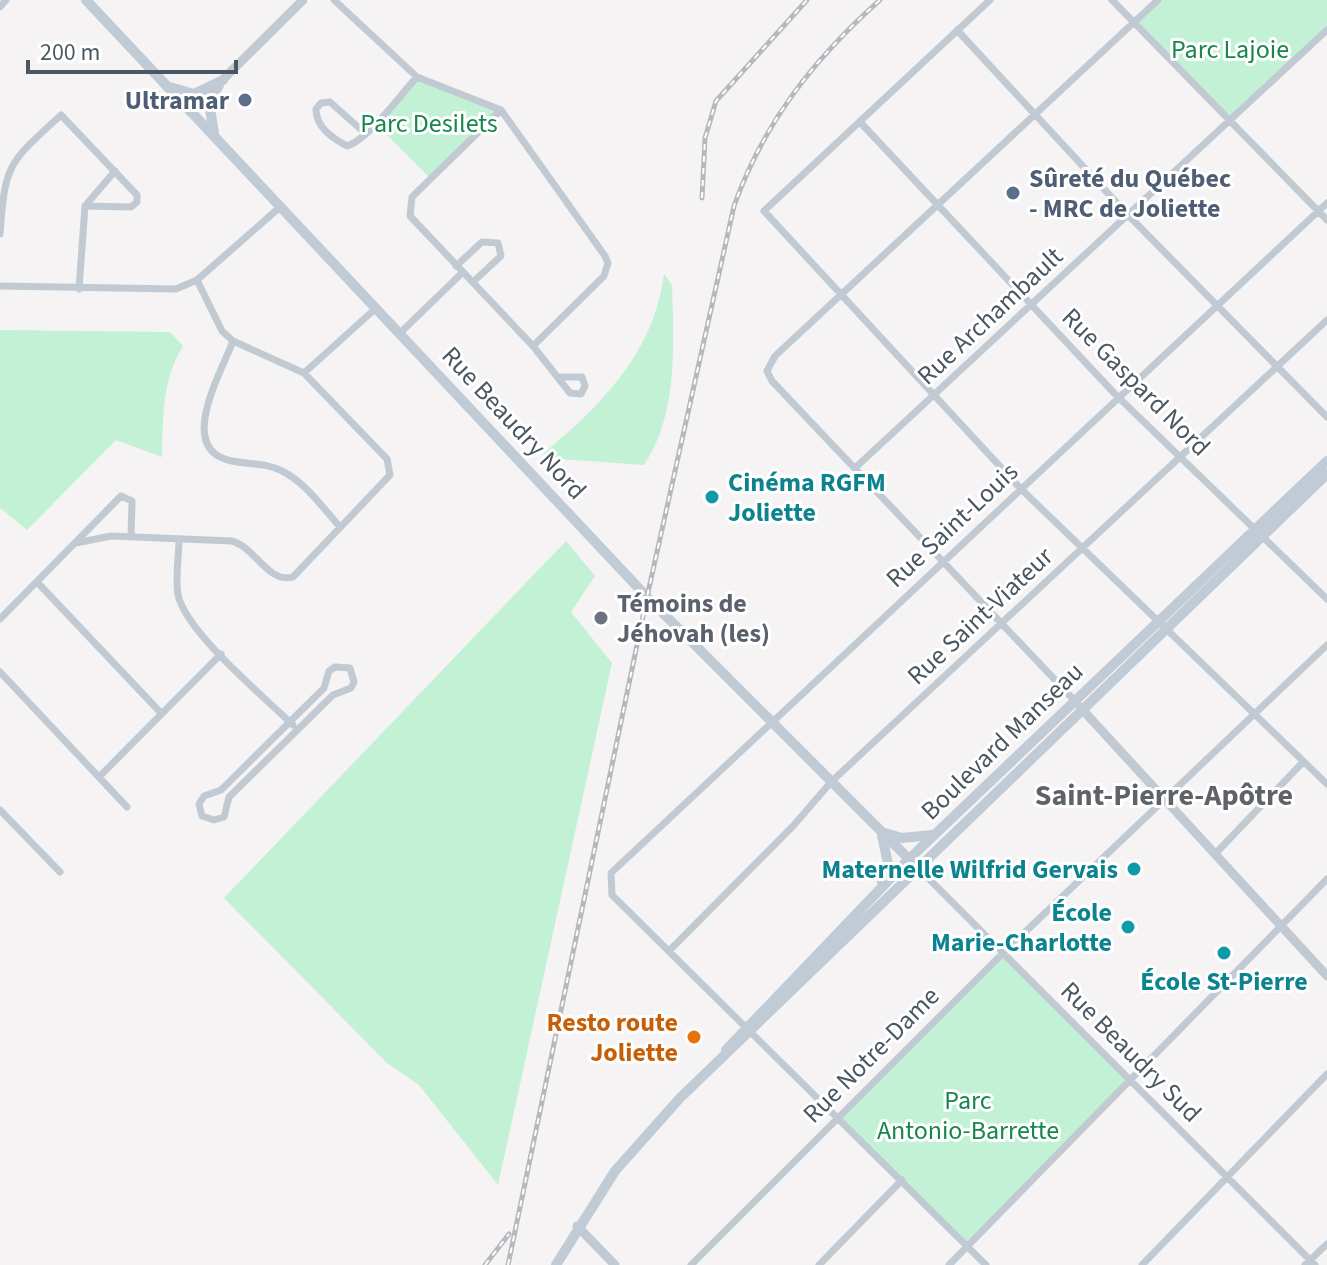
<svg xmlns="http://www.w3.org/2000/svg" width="1327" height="1265" viewBox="0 0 1327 1265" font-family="'Source Sans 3',sans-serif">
	<rect width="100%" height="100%" fill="#f5f3f3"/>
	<!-- green -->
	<path fill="#c3f1d5" d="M1158,0H1327V33L1229,120L1134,22Z
		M417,77L501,110L431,179L375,123Z
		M664,274L672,285C674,343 678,415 644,465L561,459L543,454C601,405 654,353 664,274Z
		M0,330L170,332L183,346C162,380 163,417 162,457L116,440L27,530L0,508Z
		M566,541L595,576L571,612L612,663L498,1185L419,1085L387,1063L224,898Z
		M1004,952L1130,1079L967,1246L838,1115Z"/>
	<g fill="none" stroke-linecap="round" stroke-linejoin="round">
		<!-- minor -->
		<path stroke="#c1cad2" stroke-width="7" d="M334,0L417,77L501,110L605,256L608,263L604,276L533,346
			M990,0L764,211L1020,488L1327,784
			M1112,0L1327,220
			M0,7L6,0
			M957,30L1128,215L1327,417
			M501,110L412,197L410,216L533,346L570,393L581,394L585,386L582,377H558
			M860,122L1115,394L1327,599
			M365,133L330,102L321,103L316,109C316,127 332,138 347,146C369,139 400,95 417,77
			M0,234C5,162 9,163 61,115L137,195V202L131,207L85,206
			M456,266L482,242L498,243L501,256L473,282
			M0,286L176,289L197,280L280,207
			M79,289L85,206L115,171
			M399,334L463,272
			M233,341C222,371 177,447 228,460C246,465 265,462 282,471C305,482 323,508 340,527
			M304,373L375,309
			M855,468L1327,30
			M179,539C179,557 175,578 178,595C186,632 264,697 293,725
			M76,543L111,536L232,541C255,547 268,584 293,577L390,475L387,459L304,373L233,341L222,331L197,280
			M37,582L161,713
			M0,619L121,496L132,501L131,537
			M335,667L350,668L354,682L351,688L333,695L229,797L224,817L214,820L202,816L199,804L204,796L221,790L324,688L329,671Z
			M0,672L127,807
			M1075,701L772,381L767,371L775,356L1158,0
			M99,777L221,654
			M0,810L60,872
			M1215,854L1303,762
			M918,868L1315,1265
			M669,951L794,825L831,782L1327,320
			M691,1265L1004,952L1327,645
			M819,1265L902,1180
			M949,1265L1327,879
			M986,1265L612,895L611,873L1327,203
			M1142,1265L1327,1074
			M1305,1265L1327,1244"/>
		<!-- tertiary -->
		<path stroke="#c1cad2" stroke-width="9" d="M190,112L303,0
			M1080,707L1327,976
			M577,1226L615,1265"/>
		<!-- secondary -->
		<path stroke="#c1cbd6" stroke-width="10" d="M86,0L647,597L918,868
			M170,87L194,94L223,80
			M214,133L209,103L219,85
			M885,833L902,838L932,835
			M882,835L888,864L882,882
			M726,1050L908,860L1327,461
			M556,1265L615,1171L680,1098L1327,474"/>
		<defs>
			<path id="rail" d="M702,198L705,138L716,101L807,0
				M485,1265L509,1234
				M508,1265L647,597L734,206C764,122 814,59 880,0"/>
		</defs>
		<!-- rail casing -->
		<use href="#rail" stroke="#b5b8bd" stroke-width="5"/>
		<!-- rail -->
		<use href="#rail" stroke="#fff" stroke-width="2" stroke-dasharray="6" stroke-linecap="butt"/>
	</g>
	<!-- markers -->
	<g fill="#5c6f8a" stroke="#fff" stroke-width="3">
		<circle cx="245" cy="100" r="8"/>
		<circle cx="1013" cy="193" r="8"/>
	</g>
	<g fill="#0f9aa8" stroke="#fff" stroke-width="3">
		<circle cx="712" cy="497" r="8"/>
		<circle cx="1134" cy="869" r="8"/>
		<circle cx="1128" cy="927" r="8"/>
		<circle cx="1224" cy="953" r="8"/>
	</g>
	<circle fill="#6b7280" stroke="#fff" stroke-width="3" cx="601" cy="618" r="8"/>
	<circle fill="#e8710a" stroke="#fff" stroke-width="3" cx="694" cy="1037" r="8"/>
	<g text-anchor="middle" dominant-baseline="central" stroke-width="6" stroke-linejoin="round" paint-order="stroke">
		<!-- park labels -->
		<g font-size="26" fill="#17864f" stroke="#fff">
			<text x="1230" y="49">Parc Lajoie</text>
			<text x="429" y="123">Parc Desilets</text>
			<text x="968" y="1100">Parc<tspan x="968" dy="30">Antonio-Barrette</tspan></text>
		</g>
		<!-- service labels -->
		<g font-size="26" font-weight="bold" fill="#4e5e75" stroke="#fff" text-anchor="end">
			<text x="229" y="100">Ultramar</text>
			<text x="1029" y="178" text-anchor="start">Sûreté du Québec<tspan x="1029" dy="30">- MRC de Joliette</tspan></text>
		</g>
		<!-- street labels -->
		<g font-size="26" fill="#4a5661" stroke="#fff">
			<text transform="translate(990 316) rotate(-43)">Rue Archambault</text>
			<text transform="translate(1136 382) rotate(45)">Rue Gaspard Nord</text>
			<text transform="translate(514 423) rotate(47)">Rue Beaudry Nord</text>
			<text transform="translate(952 525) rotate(-43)">Rue Saint-Louis</text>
			<text transform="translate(980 616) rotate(-43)">Rue Saint-Viateur</text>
			<text transform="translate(1002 741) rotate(-44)">Boulevard Manseau</text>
			<text transform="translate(1131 1052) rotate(45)">Rue Beaudry Sud</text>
			<text transform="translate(871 1055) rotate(-45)">Rue Notre-Dame</text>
		</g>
		<!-- culture labels -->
		<g font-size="26" font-weight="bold" fill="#0d838f" stroke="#fff" text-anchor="end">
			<text x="728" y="482" text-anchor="start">Cinéma RGFM<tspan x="728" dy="30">Joliette</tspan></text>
			<text x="1118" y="869">Maternelle Wilfrid Gervais</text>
			<text x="1112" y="912">École<tspan x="1112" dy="30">Marie-Charlotte</tspan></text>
			<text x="1224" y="981" text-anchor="middle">École St-Pierre</text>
		</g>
		<!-- worship labels -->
		<g font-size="26" font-weight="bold" fill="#5b616d" stroke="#fff" text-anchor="start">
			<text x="617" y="603">Témoins de<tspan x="617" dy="30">Jéhovah (les)</tspan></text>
		</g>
		<!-- food labels -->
		<g font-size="26" font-weight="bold" fill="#c56008" stroke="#fff" text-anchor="end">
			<text x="678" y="1022">Resto route<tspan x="678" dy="30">Joliette</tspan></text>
		</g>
		<!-- quarter labels -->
		<g font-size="30" font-weight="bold" fill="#5f6368" stroke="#fff">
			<text x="1164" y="795">Saint-Pierre-Apôtre</text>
		</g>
	</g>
	<!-- scale -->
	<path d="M28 60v12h208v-12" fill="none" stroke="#4a5661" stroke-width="4"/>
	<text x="40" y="60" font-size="24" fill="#4a5661" stroke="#ffffff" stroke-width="6" paint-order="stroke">200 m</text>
</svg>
